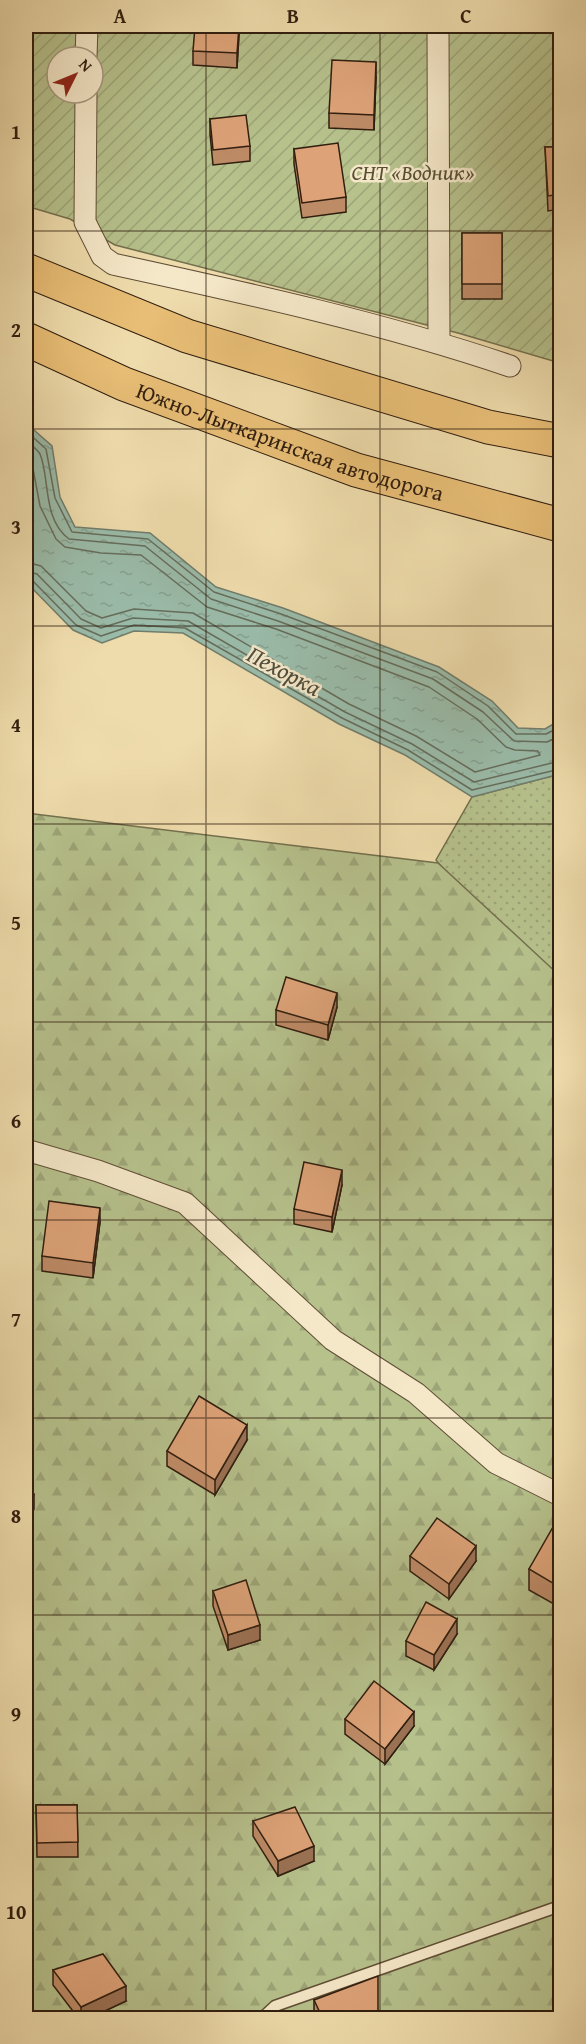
<svg xmlns="http://www.w3.org/2000/svg" width="586" height="2044" font-family="'Gentium Book Plus',serif">
	<style>
		.grass { fill: url(#grass-dots); stroke: #73704e; stroke-width: 1.5 }
		.forest { fill: url(#forest-firs); stroke: #73704e; stroke-width: 1.5 }
		.garden { fill: url(#garden-furrows); stroke: #73704e; stroke-width: 1.5; fill-rule: evenodd }
		.water { fill: url(#water-ripples); stroke: #707d6c; stroke-width: 1.5 }
		.lines { fill: none; stroke-linecap: round; stroke-linejoin: round }
		.shore { stroke: #656d5c; stroke-width: 1.5 }
		.service-casing { stroke: #604e36; stroke-width: 13 }
		.minor-casing { stroke: #604e36; stroke-width: 23 }
		.primary-casing { stroke: #301e0f; stroke-width: 35 }
		.service { stroke: #f5e8c9; stroke-width: 10 }
		.minor { stroke: #f5e8c9; stroke-width: 21 }
		.primary { stroke: #e8be76; stroke-width: 33 }
		.wall { fill: #be8b67; stroke: #301e0f; stroke-width: 1.5 }
		.shaded-wall { fill: #9b7154; stroke: #301e0f; stroke-width: 1.5 }
		.building { fill: #dda278; stroke: #301e0f; stroke-width: 1.5 }
		.grid { fill: none; stroke: #301e0f; stroke-width: 1.5; stroke-opacity: 0.55 }
		.labels { text-anchor: middle; stroke-width: 5; stroke-linejoin: round; paint-order: stroke }
		.park-label { font-size: 22px; font-style: italic; fill: #584f34; stroke: #f5e8c9 }
		.street-label { font-size: 22px; fill: #301e0f; stroke: #f5e8c9 }
		.water-label { font-size: 24px; font-style: italic; fill: #504d3e; stroke: #f5e8c9 }
		.neatline { fill: none; stroke: #301e0f; stroke-width: 2 }
		.grid-label { font-size: 20px; text-anchor: middle; font-weight: bold; fill: #301e0f }
	</style>
	<defs>
		<pattern id="grass-dots" width="8" height="8" patternUnits="userSpaceOnUse" patternTransform="scale(1.5)"><rect width="8" height="8" fill="#b6c18c"/><path d="M2 2h.1M6 6h.1" fill="none" stroke="#9da578" stroke-width="1.8" stroke-linecap="round"/></pattern>
		<pattern id="forest-firs" width="22" height="20" patternUnits="userSpaceOnUse" patternTransform="scale(1.5)"><rect width="22" height="20" fill="#b6c18c"/><path d="M5 1l3.5 6h-7zM16 11l3.5 6h-7z" fill="#9da578"/></pattern>
		<pattern id="garden-furrows" width="10" height="10" patternUnits="userSpaceOnUse" patternTransform="scale(1.5)"><rect width="10" height="10" fill="#b6c18c"/><path d="M-1 1l2-2M0 10L10 0M9 11l2-2" fill="none" stroke="#9da578"/></pattern>
		<pattern id="water-ripples" width="26" height="14" patternUnits="userSpaceOnUse" patternTransform="scale(1.5)"><rect width="26" height="14" fill="#9abcaa"/><path d="M2 4q2-2 4 0t4 0M15 11q2-2 4 0t4 0" fill="none" stroke="#85a191"/></pattern>
	</defs>
	<rect width="100%" height="100%" fill="#efdcac"/>
	<filter id="stains"><feTurbulence type="fractalNoise" baseFrequency=".00333" numOctaves="4"/><feColorMatrix values="0 0 0 0 .2 0 0 0 0 .09 0 0 0 0 .02 0 0 0 .5 -.17"/></filter>
	<radialGradient id="worn" r=".72"><stop offset=".6" stop-color="#630" stop-opacity="0"/><stop offset="1" stop-color="#630" stop-opacity=".3"/></radialGradient>
	<!-- grass -->
	<path class="grass" d="M560,774V1014L436,860L472,797Z"/>
	<!-- forest -->
	<path class="forest" d="M26,813L438,863L560,976V2018H26Z"/>
	<!-- garden -->
	<path class="garden" d="M26,26H560V363L458,333L115,245L70,219L26,206ZM57,57H93V93H57Z"/>
	<!-- water -->
	<path class="water" d="M26,423L52,446L60,497L75,527L150,533L216,587L283,608L439,667L492,701L518,728L545,729L560,720V774L472,797L405,755L339,724L183,633L134,631L102,643L73,630L26,582Z"/>
	<g class="lines">
		<!-- shore -->
		<g class="shore">
			<path d="M26,431L46,449L55,498L72,532L148,539L214,592L281,614L437,672L488,706L516,734H546L560,727"/>
			<path d="M26,441C30,444 37,449 40,454C50,477 42,519 69,539L145,546L211,599L278,621L433,679L483,712L514,741L547,742L560,736"/>
			<path d="M26,453L31,458L40,506L56,539L65,547L101,553L141,555L207,607L276,629L429,687L477,719L506,747L515,750L538,751L540,755L475,772L416,736L349,704L193,613L134,609L102,618L86,611L41,566L26,562"/>
			<path d="M26,571L37,574L81,619L101,628L133,618L188,621L345,712L412,744L474,782L560,761"/>
			<path d="M26,578L32,580L76,625L101,636L134,625L185,628L342,718L408,750L472,790L560,769"/>
		</g>
		<!-- service casing -->
		<g class="service-casing">
			<path id="service" d="M262,2018L275,2006L560,1906"/>
		</g>
		<!-- minor casing -->
		<g class="minor-casing">
			<g id="minor">
				<path d="M438,26L439,342"/>
				<path d="M86,57L87,26"/>
				<path d="M86,93L85,222L102,256L113,264C246,293 380,322 510,366"/>
				<path d="M26,1150L98,1171L185,1203L333,1340L416,1393L496,1463L560,1495"/>
			</g>
		</g>
		<!-- primary casing -->
		<g class="primary-casing">
			<g id="primary">
				<path d="M26,270L187,336L488,427L560,441"/>
				<path id="s1" d="M26,339L124,384L356,470L560,525"/>
			</g>
		</g>
		<!-- service -->
		<use href="#service" class="service"/>
		<!-- minor -->
		<use href="#minor" class="minor"/>
		<!-- primary -->
		<use href="#primary" class="primary"/>
	</g>
	<!-- wall -->
	<g class="wall">
		<path d="M239,34L237,68L193,65V51Z"/>
		<path d="M376,77L374,130L329,128V113Z"/>
		<path d="M210,119L250,146V161L213,165L210,134Z"/>
		<path d="M545,147H561V209L548,211Z"/>
		<path d="M294,149L346,197V212L302,218L294,164Z"/>
		<rect x="462" y="233" width="40" height="66"/>
		<path d="M337,1007L328,1040L276,1025V1010Z"/>
		<path d="M342,1185L332,1232L294,1224V1209Z"/>
		<path d="M100,1222L93,1278L42,1271V1256Z"/>
		<path d="M247,1440L215,1495L167,1466V1451Z"/>
		<path d="M561,1522V1608L529,1590V1569Z"/>
		<path d="M410,1556L476,1561L449,1599L410,1571Z"/>
		<path d="M213,1591L260,1640L228,1650L213,1606Z"/>
		<path d="M457,1634L434,1670L406,1656V1641Z"/>
		<path d="M345,1719L414,1726L385,1764L345,1734Z"/>
		<path d="M36,1805H77L78,1857H37Z"/>
		<path d="M253,1821L314,1861L278,1876L253,1836Z"/>
		<path d="M53,1970L126,2001L88,2019H79L53,1985Z"/>
		<path d="M314,2000L378,2019H316L314,2015Z"/>
	</g>
	<!-- shaded-wall -->
	<g class="shaded-wall">
		<path d="M239,26V34L237,68V53Z"/>
		<path d="M376,62V77L374,130V115Z"/>
		<path d="M337,993V1007L328,1040V1025Z"/>
		<path d="M342,1170V1185L332,1232V1217Z"/>
		<path d="M100,1208V1222L93,1278V1263Z"/>
		<path d="M247,1425V1440L215,1495V1480Z"/>
		<path d="M34,1494V1509L26,1529V1514Z"/>
		<path d="M476,1546V1561L449,1599V1584Z"/>
		<path d="M457,1619V1634L434,1670V1655Z"/>
		<path d="M260,1625V1640L228,1650V1635Z"/>
		<path d="M414,1712V1726L385,1764V1749Z"/>
		<path d="M314,1846V1861L278,1876V1861Z"/>
		<path d="M126,1986V2001L88,2019H81V2007Z"/>
	</g>
	<!-- building -->
	<g class="building">
		<path d="M195,26H239L237,53L193,51Z"/>
		<path d="M332,60L376,62L374,115L329,113Z"/>
		<path d="M246,115L250,146L213,150L210,119Z"/>
		<path d="M338,143L346,197L302,203L294,149Z"/>
		<path d="M545,147H561V194L548,196Z"/>
		<rect x="462" y="233" width="40" height="51"/>
		<path d="M286,977L337,993L328,1025L276,1010Z"/>
		<path d="M304,1162L342,1170L332,1217L294,1209Z"/>
		<path d="M49,1201L100,1208L93,1263L42,1256Z"/>
		<path d="M199,1396L247,1425L215,1480L167,1451Z"/>
		<path d="M26,1491L34,1494L26,1514Z"/>
		<path d="M437,1518L476,1546L449,1584L410,1556Z"/>
		<path d="M557,1520L561,1522V1588L529,1569Z"/>
		<path d="M246,1580L260,1625L228,1635L213,1591Z"/>
		<path d="M426,1602L457,1619L434,1655L406,1641Z"/>
		<path d="M374,1681L414,1712L385,1749L345,1719Z"/>
		<path d="M36,1805H77L78,1842L37,1843Z"/>
		<path d="M295,1807L314,1846L278,1861L253,1821Z"/>
		<path d="M103,1954L126,1986L81,2007L53,1970Z"/>
		<path d="M378,1976V2019H323L314,2000Z"/>
		<path d="M185,2013L189,2019H171Z"/>
	</g>
	<!-- grid -->
	<path class="grid" d="M206,26V2018M380,26V2018M26,231H560M26,429H560M26,626H560M26,824H560M26,1022H560M26,1220H560M26,1418H560M26,1615H560M26,1813H560"/>
	<g class="labels">
		<!-- park labels -->
		<g class="park-label">
			<text x="413" y="180">СНТ «Водник»</text>
		</g>
		<!-- street labels -->
		<g class="street-label">
			<text dy="8" stroke="none"><textPath href="#s1" startOffset="284">Южно-Лыткаринская автодорога</textPath></text>
		</g>
		<!-- water labels -->
		<g class="water-label">
			<text transform="translate(284 671) rotate(28)" y="8">Пехорка</text>
		</g>
	</g>
	<!-- margin -->
	<rect width="586" height="2044" fill="none" stroke="#efdcac" stroke-width="66"/>
	<!-- north arrow -->
	<g transform="translate(75 75) rotate(47)"><circle r="28" fill="#f5e8c9" stroke="#a6977f" stroke-width="1.5"/>
	<path d="M0-4.5L10 22L0 15L-10 22Z" fill="#8f2418"/>
	<text y="-9" font-size="16" font-weight="bold" text-anchor="middle" fill="#301e0f">N</text>
	</g>
	<rect x="33" y="33" width="520" height="1978" class="neatline"/>
	<g class="grid-label">
		<text x="120" y="23">A</text>
		<text x="293" y="23">B</text>
		<text x="466" y="23">C</text>
		<text x="16" y="139">1</text>
		<text x="16" y="337">2</text>
		<text x="16" y="534">3</text>
		<text x="16" y="732">4</text>
		<text x="16" y="930">5</text>
		<text x="16" y="1128">6</text>
		<text x="16" y="1326">7</text>
		<text x="16" y="1523">8</text>
		<text x="16" y="1721">9</text>
		<text x="16" y="1919">10</text>
	</g>
	<rect width="100%" height="100%" filter="url(#stains)"/>
	<rect width="100%" height="100%" fill="url(#worn)"/>
</svg>
